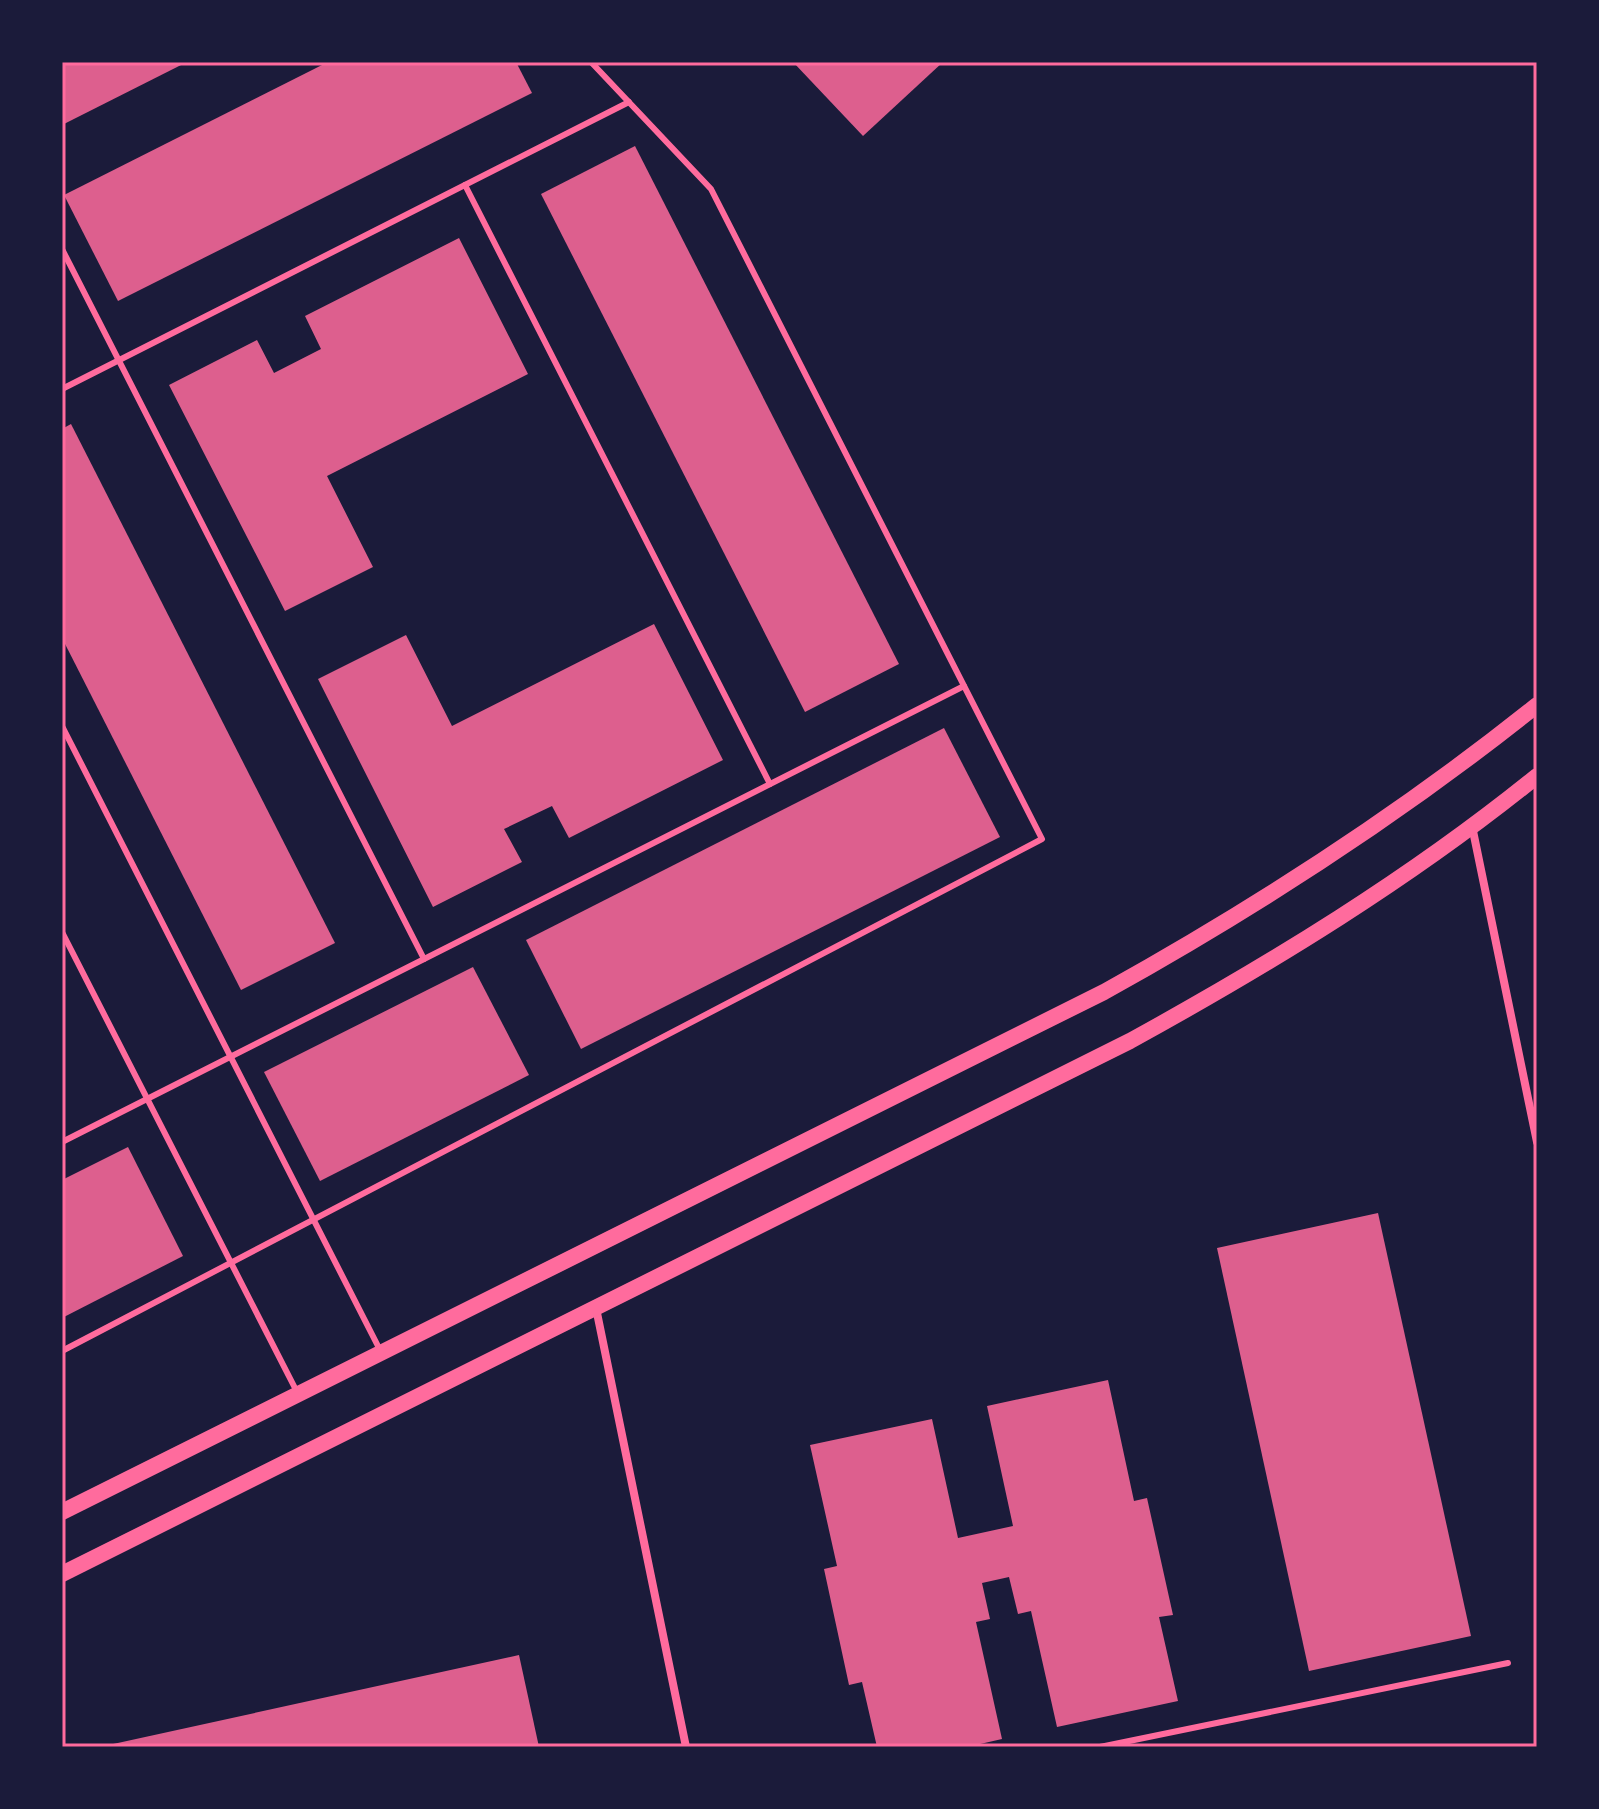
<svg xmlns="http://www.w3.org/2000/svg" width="1599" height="1809" font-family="Raleway,sans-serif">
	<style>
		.building { fill: #dd5f8e }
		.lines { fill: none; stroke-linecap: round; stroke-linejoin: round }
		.service { stroke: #ff6b9d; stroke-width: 6 }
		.minor { stroke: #ff6b9d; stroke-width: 8 }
		.secondary { stroke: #ff6b9d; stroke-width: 16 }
		.neatline { fill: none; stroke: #ff6b9d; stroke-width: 3 }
	</style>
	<rect width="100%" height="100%" fill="#1b1b3a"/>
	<!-- building -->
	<g class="building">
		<path d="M62,62H187L62,125Z"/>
		<path d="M328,62H516L532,93L118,301L64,195Z"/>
		<path d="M793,62H943L863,136Z"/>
		<path d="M635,146L899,664L805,712L541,194Z"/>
		<path d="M459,238L528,374L327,476L373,567L285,611L169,385L257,340L274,373L321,349L305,316Z"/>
		<path d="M71,424L335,943L241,990L62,638V429Z"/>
		<path d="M654,624L723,760L569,838L552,806L504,829L522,862L433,907L318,679L406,635L452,726Z"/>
		<path d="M944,728L1000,837L581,1049L526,940Z"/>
		<path d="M473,967L529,1075L320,1181L264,1072Z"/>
		<path d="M128,1147L183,1256L62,1318V1180Z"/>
		<path d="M1378,1213L1471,1636L1309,1671L1217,1248Z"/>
		<path d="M1108,1380L1134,1501L1147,1498L1173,1615L1159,1617L1178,1701L1057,1727L1031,1611L1018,1614L1009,1577L982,1583L990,1619L976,1622L1002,1739L967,1747H877L862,1682L849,1685L824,1569L837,1566L810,1445L932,1419L958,1538L1013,1526L987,1406Z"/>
		<path d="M519,1655L539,1747H104V1746Z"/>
	</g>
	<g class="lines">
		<!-- service -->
		<g class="service">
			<path d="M465,185L770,784"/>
			<path d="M62,249L424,959"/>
			<path d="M62,389L629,102"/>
			<path d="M62,726L381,1352"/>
			<path d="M62,932L297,1392"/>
			<path d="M62,1142L964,686"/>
			<path d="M62,1351L1042,839L711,189L591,62"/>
			<path d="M1100,1747L1508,1663"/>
		</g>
		<!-- minor -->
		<g class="minor">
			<path d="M1472,826L1537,1142"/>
			<path d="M596,1308L686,1747"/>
		</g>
		<!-- secondary -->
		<g class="secondary">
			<path d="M62,1512L1104,992C1257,907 1401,814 1537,705"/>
			<path d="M62,1574L1130,1041C1272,963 1411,878 1537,776"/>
		</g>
	</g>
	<!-- border -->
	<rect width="1599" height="1809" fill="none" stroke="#1b1b3a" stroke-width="128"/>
	<rect x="64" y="64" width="1471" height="1681" class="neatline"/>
</svg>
